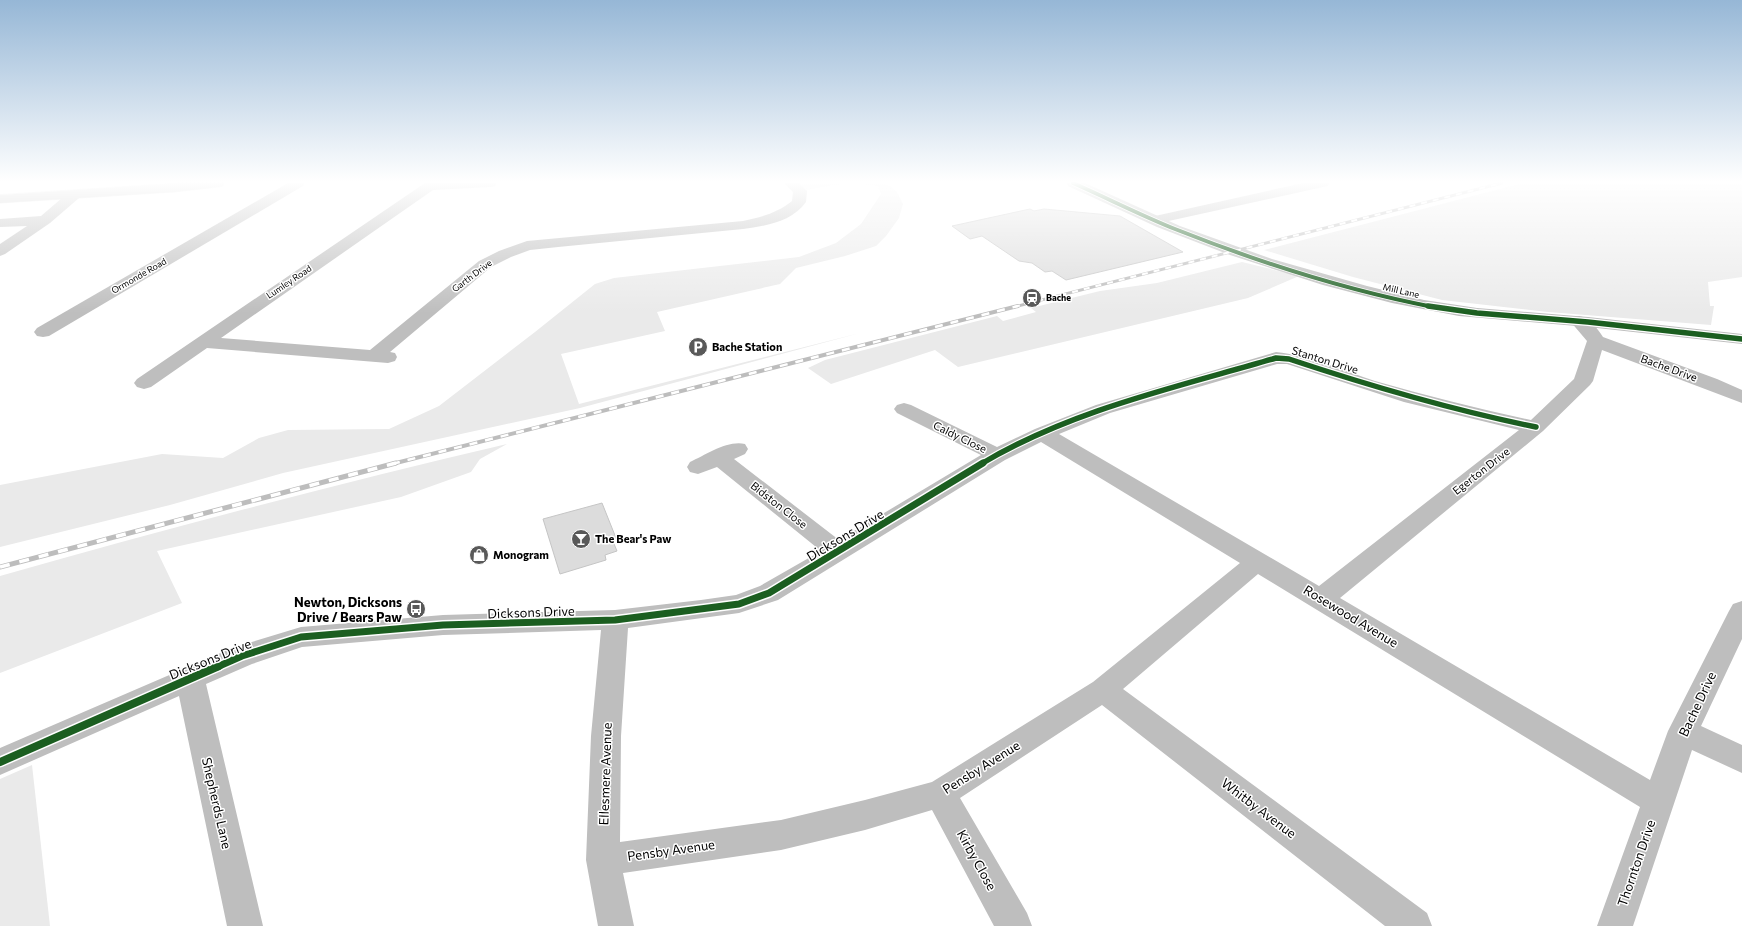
<svg xmlns="http://www.w3.org/2000/svg" width="1742" height="926" font-family="Commissioner,sans-serif">
	<style>
		.green { fill: #eaeaea }
		.building { fill: #dcdcdc; stroke: #c5c5c5 }
		.lines { fill: none; stroke-linecap: round; stroke-linejoin: round }
		.trunk-casing { stroke: #dbdbdb; stroke-width: 1 }
		.minor { fill: #bebebe; fill-rule: evenodd }
		.tertiary { fill: #bebebe; fill-rule: evenodd }
		.trunk { fill: #bdbdbd; fill-rule: evenodd }
		.rail-far2-casing { stroke: #bdbdbd; stroke-width: 3 }
		.rail-far1-casing { stroke: #bdbdbd; stroke-width: 4 }
		.rail-casing { stroke: #bdbdbd; stroke-width: 5 }
		.rail-far2 { stroke: #fff; stroke-width: 2; stroke-dasharray: 6; stroke-linecap: butt }
		.rail-far1 { stroke: #fff; stroke-width: 2.5; stroke-dasharray: 8; stroke-linecap: butt }
		.rail { stroke: #fff; stroke-width: 3.5; stroke-dasharray: 10; stroke-linecap: butt }
		.cycleway-far3-casing { stroke: #fff; stroke-width: 5.5 }
		.cycleway-far2-casing { stroke: #fff; stroke-width: 8 }
		.cycleway-far1-casing { stroke: #fff; stroke-width: 10 }
		.cycleway-casing { stroke: #fff; stroke-width: 11 }
		.cycleway-far3 { stroke: #1b5e20; stroke-width: 4 }
		.cycleway-far2 { stroke: #1b5e20; stroke-width: 5.5 }
		.cycleway-far1 { stroke: #1b5e20; stroke-width: 7 }
		.cycleway { stroke: #1b5e20; stroke-width: 8 }
		.labels { text-anchor: middle; stroke-width: 3; stroke-linejoin: round; paint-order: stroke }
		.far-street-label { font-size: 9px; fill: #000; stroke: #fff }
		.far-poi-label { font-size: 9px; font-weight: bold; fill: #000; stroke: #fff; text-anchor: start }
		.poi-label { font-size: 11px; font-weight: bold; fill: #000; stroke: #fff; text-anchor: start }
		.street-label { font-size: 11px; fill: #000; stroke: #fff }
		.near-street-label { font-size: 13px; fill: #000; stroke: #fff }
		.near-poi-label { font-size: 13px; font-weight: bold; fill: #000; stroke: #fff; text-anchor: end }
	</style>
	<rect width="100%" height="100%" fill="#fff"/>
	<!-- green -->
	<g class="green">
		<path d="M797,183H845L806,190Z"/>
		<path d="M858,183H879L890,186L897,192L903,204L899,218L886,236L876,246L845,256L796,268L780,284L657,312L665,331L561,354L579,404L860,333L580,408L283,473L170,505L0,547V485L162,454L223,458L259,438L288,430L389,429L439,406L535,332L595,284L614,278L799,257L836,243L861,224L881,194L878,186Z"/>
		<path d="M1523,183H1742V277L1708,282L1710,306H1714L1711,325L1548,312L1442,300L1353,277L1264,250Z"/>
		<path d="M1242,262L1299,276L1248,298L958,367L935,350L831,384L808,368L825,360L997,316L1003,321L1036,312L1031,308L1100,291L1157,283Z"/>
		<path d="M507,444L480,459L471,472L401,497L157,551L182,603L0,673V576C168,528 337,484 507,444Z"/>
		<path d="M32,765L50,926H0V779Z"/>
	</g>
	<!-- building -->
	<g class="building">
		<path d="M1030,209L1034,211L1044,209L1120,216L1183,252L1066,280L1052,271L1045,272L1032,263L1019,261L982,236L970,239L952,226Z"/>
		<path d="M602,503L616,538L612,539L617,551L605,555L606,560L560,574L543,519Z"/>
	</g>
	<g class="lines">
		<!-- trunk casing -->
		<g class="trunk-casing">
			<path id="trunk" d="M179,183H224L223,186L218,187L174,192L0,203V195Z"/>
		</g>
		<!-- minor -->
		<g class="minor">
			<path d="M288,183H304L303,186L49,336L43,337L37,336L34,332L37,328Z"/>
			<path d="M425,183H496L495,186L490,187L433,190L221,338L370,350L479,261L499,251L527,241L743,221C762,217 777,213 792,201L793,192L784,183H799L807,191L806,202C792,222 765,226 743,229L558,247L530,250L511,257L491,267L390,352L395,353L397,357L395,361L388,363L207,348L151,387L144,389L137,387L134,383L137,379Z"/>
			<path d="M1303,183H1329L1328,186L1323,187L1155,224L1150,223L1148,220L1150,217L1155,216Z"/>
			<path d="M74,191L79,192L81,195L79,198L50,223L5,254L0,256V244L27,226L0,227V219L41,216L69,192Z"/>
			<path d="M1579,316C1590,318 1597,328 1603,337L1717,379L1742,390V403L1602,350L1593,381L1590,385L1543,431L1340,598L1650,780L1668,731L1729,611L1733,604L1742,601V639L1701,726L1742,745V773L1692,750L1633,926H1597L1640,807L1258,574L1123,689L1427,913L1432,926H1385L1102,705L960,798L1027,913L1032,926H994L932,810L865,830L781,850L623,873L634,926H598L586,860L591,736L601,630L443,635L302,647L252,664L206,684L263,926H227L179,696L0,775V748L232,648L301,627L443,615L615,610L701,600L736,595L760,586L821,551L717,467L698,474L690,472L687,467L690,462C706,455 727,440 745,444L748,449L745,454L734,459L839,540L981,455L897,413L894,409L897,405L904,403L911,405L997,447L1035,429L1096,405L1276,352C1308,355 1344,371 1375,381C1427,396 1479,409 1531,420L1574,379L1587,341L1570,321L1573,317ZM1277,364H1287L1404,402L1519,430L1319,586L1059,434L1110,413ZM1041,442L1240,563L1093,682L932,782L865,800L781,820L620,842L621,736L628,628L739,613L778,600L1005,460Z"/>
		</g>
		<!-- tertiary -->
		<path class="tertiary" d="M1067,183H1085L1180,226L1272,259L1367,286L1424,300L1477,308L1588,317L1742,334V344L1588,327L1459,316L1392,303L1323,285L1230,255L1157,227L1068,186Z"/>
		<!-- trunk -->
		<use href="#trunk" class="trunk"/>
		<!-- rail-far2 casing -->
		<g class="rail-far2-casing">
			<path id="rail-far2" d="M1014,307L1502,183"/>
		</g>
		<!-- rail-far1 casing -->
		<g class="rail-far1-casing">
			<path id="rail-far1" d="M392,464L1018,306"/>
		</g>
		<!-- rail casing -->
		<g class="rail-casing">
			<path id="rail" d="M0,567L396,463"/>
		</g>
		<!-- rail-far2 -->
		<use href="#rail-far2" class="rail-far2"/>
		<!-- rail-far1 -->
		<use href="#rail-far1" class="rail-far1"/>
		<!-- rail -->
		<use href="#rail" class="rail"/>
		<!-- cycleway-far3 casing -->
		<g class="cycleway-far3-casing">
			<path id="cycleway-far3" d="M1073,183C1107,198 1140,215 1175,229C1258,262 1345,290 1433,307"/>
		</g>
		<!-- cycleway-far2 casing -->
		<g class="cycleway-far2-casing">
			<g id="cycleway-far2">
				<path d="M1428,306L1477,313L1588,322L1742,339"/>
				<path d="M981,464C1071,410 1177,387 1276,358L1289,359C1370,386 1452,410 1536,427"/>
			</g>
		</g>
		<!-- cycleway-far1 casing -->
		<g class="cycleway-far1-casing">
			<path id="cycleway-far1" d="M217,667L242,656L301,637L443,625L615,620L739,604L769,593L983,463"/>
		</g>
		<!-- cycleway casing -->
		<g class="cycleway-casing">
			<path id="cycleway" d="M0,762L219,666"/>
		</g>
		<!-- cycleway-far3 -->
		<use href="#cycleway-far3" class="cycleway-far3"/>
		<!-- cycleway-far2 -->
		<use href="#cycleway-far2" class="cycleway-far2"/>
		<!-- cycleway-far1 -->
		<use href="#cycleway-far1" class="cycleway-far1"/>
		<!-- cycleway -->
		<use href="#cycleway" class="cycleway"/>
	</g>
	<!-- sky -->
	<linearGradient id="sky" x2="0" y2="1"><stop stop-color="#96b7d6"/><stop offset="0.58" stop-color="#fff"/><stop offset="1" stop-color="#fff" stop-opacity="0"/></linearGradient>
	<rect width="1742" height="313" fill="url(#sky)"/>
	<!-- icons -->
	<defs>
		<g id="station-disc" transform="scale(1)"><circle r="9.5" fill="#595959" stroke="#fff"/><path d="M-3-6H3Q5-6 5-4V2Q5 4 3 4L4.5 6H3L1.5 4h-3L-3 6H-4.5L-3 4Q-5 4-5 2V-4Q-5-6-3-6ZM-3.5-4v3h7v-3ZM-3.5 1v1.5H-2V1ZM2 1v1.5H3.5V1Z" fill="#fff"/></g>
		<g id="parking-disc" transform="scale(1)"><circle r="9.5" fill="#595959" stroke="#fff"/><path d="M-3.5-5.5H1a3.5 3.5 0 0 1 0 7H-1V5.5H-3.5ZM-1-3.4V-.6H.8a1.4 1.4 0 0 0 0-2.8Z" fill="#fff"/></g>
		<g id="bar-disc" transform="scale(1)"><circle r="9.5" fill="#595959" stroke="#fff"/><path d="M-6-5H6L.8 .8V4.5H3.5V6h-7V4.5H-.8V.8Z" fill="#fff"/></g>
		<g id="shop-disc" transform="scale(1)"><circle r="9.5" fill="#595959" stroke="#fff"/><path d="M-5-2.5h2.3a2.7 3.5 0 0 1 5.4 0H5L5.5 6h-11ZM-1.5-2.5h3a1.5 2.3 0 0 0-3 0Z" fill="#fff"/></g>
		<g id="bus-disc" transform="scale(1)"><circle r="9.5" fill="#595959" stroke="#fff"/><path d="M-5-6H5V4H4V6H2V4H-2V6H-4V4H-5ZM-3.5-4V0h7V-4ZM-3.5 1.2v1.5H-2V1.2ZM2 1.2v1.5H3.5V1.2Z" fill="#fff"/></g>
	</defs>
	<g fill-rule="evenodd">
		<use href="#station-disc" x="1032" y="298"/>
		<use href="#parking-disc" x="698" y="347"/>
		<use href="#bar-disc" x="581" y="539"/>
		<use href="#shop-disc" x="479" y="555"/>
		<use href="#bus-disc" x="416" y="609"/>
	</g>
	<g class="labels">
		<!-- far-street labels -->
		<g class="far-street-label">
			<text transform="translate(139 276) rotate(-30)" y="3">Ormonde Road</text>
			<text transform="translate(472 276) rotate(-37)" y="3">Garth Drive</text>
			<text transform="translate(289 282) rotate(-34)" y="3">Lumley Road</text>
			<text transform="translate(1401 291) rotate(13)" y="3">Mill Lane</text>
		</g>
		<!-- far-poi labels -->
		<g class="far-poi-label">
			<text x="1046" y="301">Bache</text>
		</g>
		<!-- poi labels -->
		<g class="poi-label">
			<text x="712" y="351">Bache Station</text>
			<text x="595" y="543">The Bear's Paw</text>
			<text x="493" y="559">Monogram</text>
		</g>
		<!-- street labels -->
		<g class="street-label">
			<text transform="translate(1325 360) rotate(17)" y="4">Stanton Drive</text>
			<text transform="translate(1669 368) rotate(20)" y="4">Bache Drive</text>
			<text transform="translate(960 437) rotate(26)" y="4">Caldy Close</text>
			<text transform="translate(1481 471) rotate(-38)" y="4">Egerton Drive</text>
			<text transform="translate(779 505) rotate(38)" y="4">Bidston Close</text>
		</g>
		<!-- near-street labels -->
		<g class="near-street-label">
			<text transform="translate(845 535) rotate(-31)" y="5">Dicksons Drive</text>
			<text transform="translate(531 612) rotate(-2)" y="5">Dicksons Drive</text>
			<text transform="translate(1351 616) rotate(31)" y="5">Rosewood Avenue</text>
			<text transform="translate(210 659) rotate(-22)" y="5">Dicksons Drive</text>
			<text transform="translate(1697 704) rotate(-65)" y="5">Bache Drive</text>
			<text transform="translate(981 767) rotate(-32)" y="5">Pensby Avenue</text>
			<text transform="translate(605 774) rotate(-88)" y="5">Ellesmere Avenue</text>
			<text transform="translate(217 803) rotate(77)" y="5">Shepherds Lane</text>
			<text transform="translate(1259 808) rotate(37)" y="5">Whitby Avenue</text>
			<text transform="translate(671 850) rotate(-8)" y="5">Pensby Avenue</text>
			<text transform="translate(977 860) rotate(61)" y="5">Kirby Close</text>
			<text transform="translate(1636 863) rotate(-71)" y="5">Thornton Drive</text>
		</g>
		<!-- near-poi labels -->
		<g class="near-poi-label">
			<text x="402" y="607">Newton, Dicksons<tspan x="402" dy="15">Drive / Bears Paw</tspan></text>
		</g>
	</g>
</svg>
